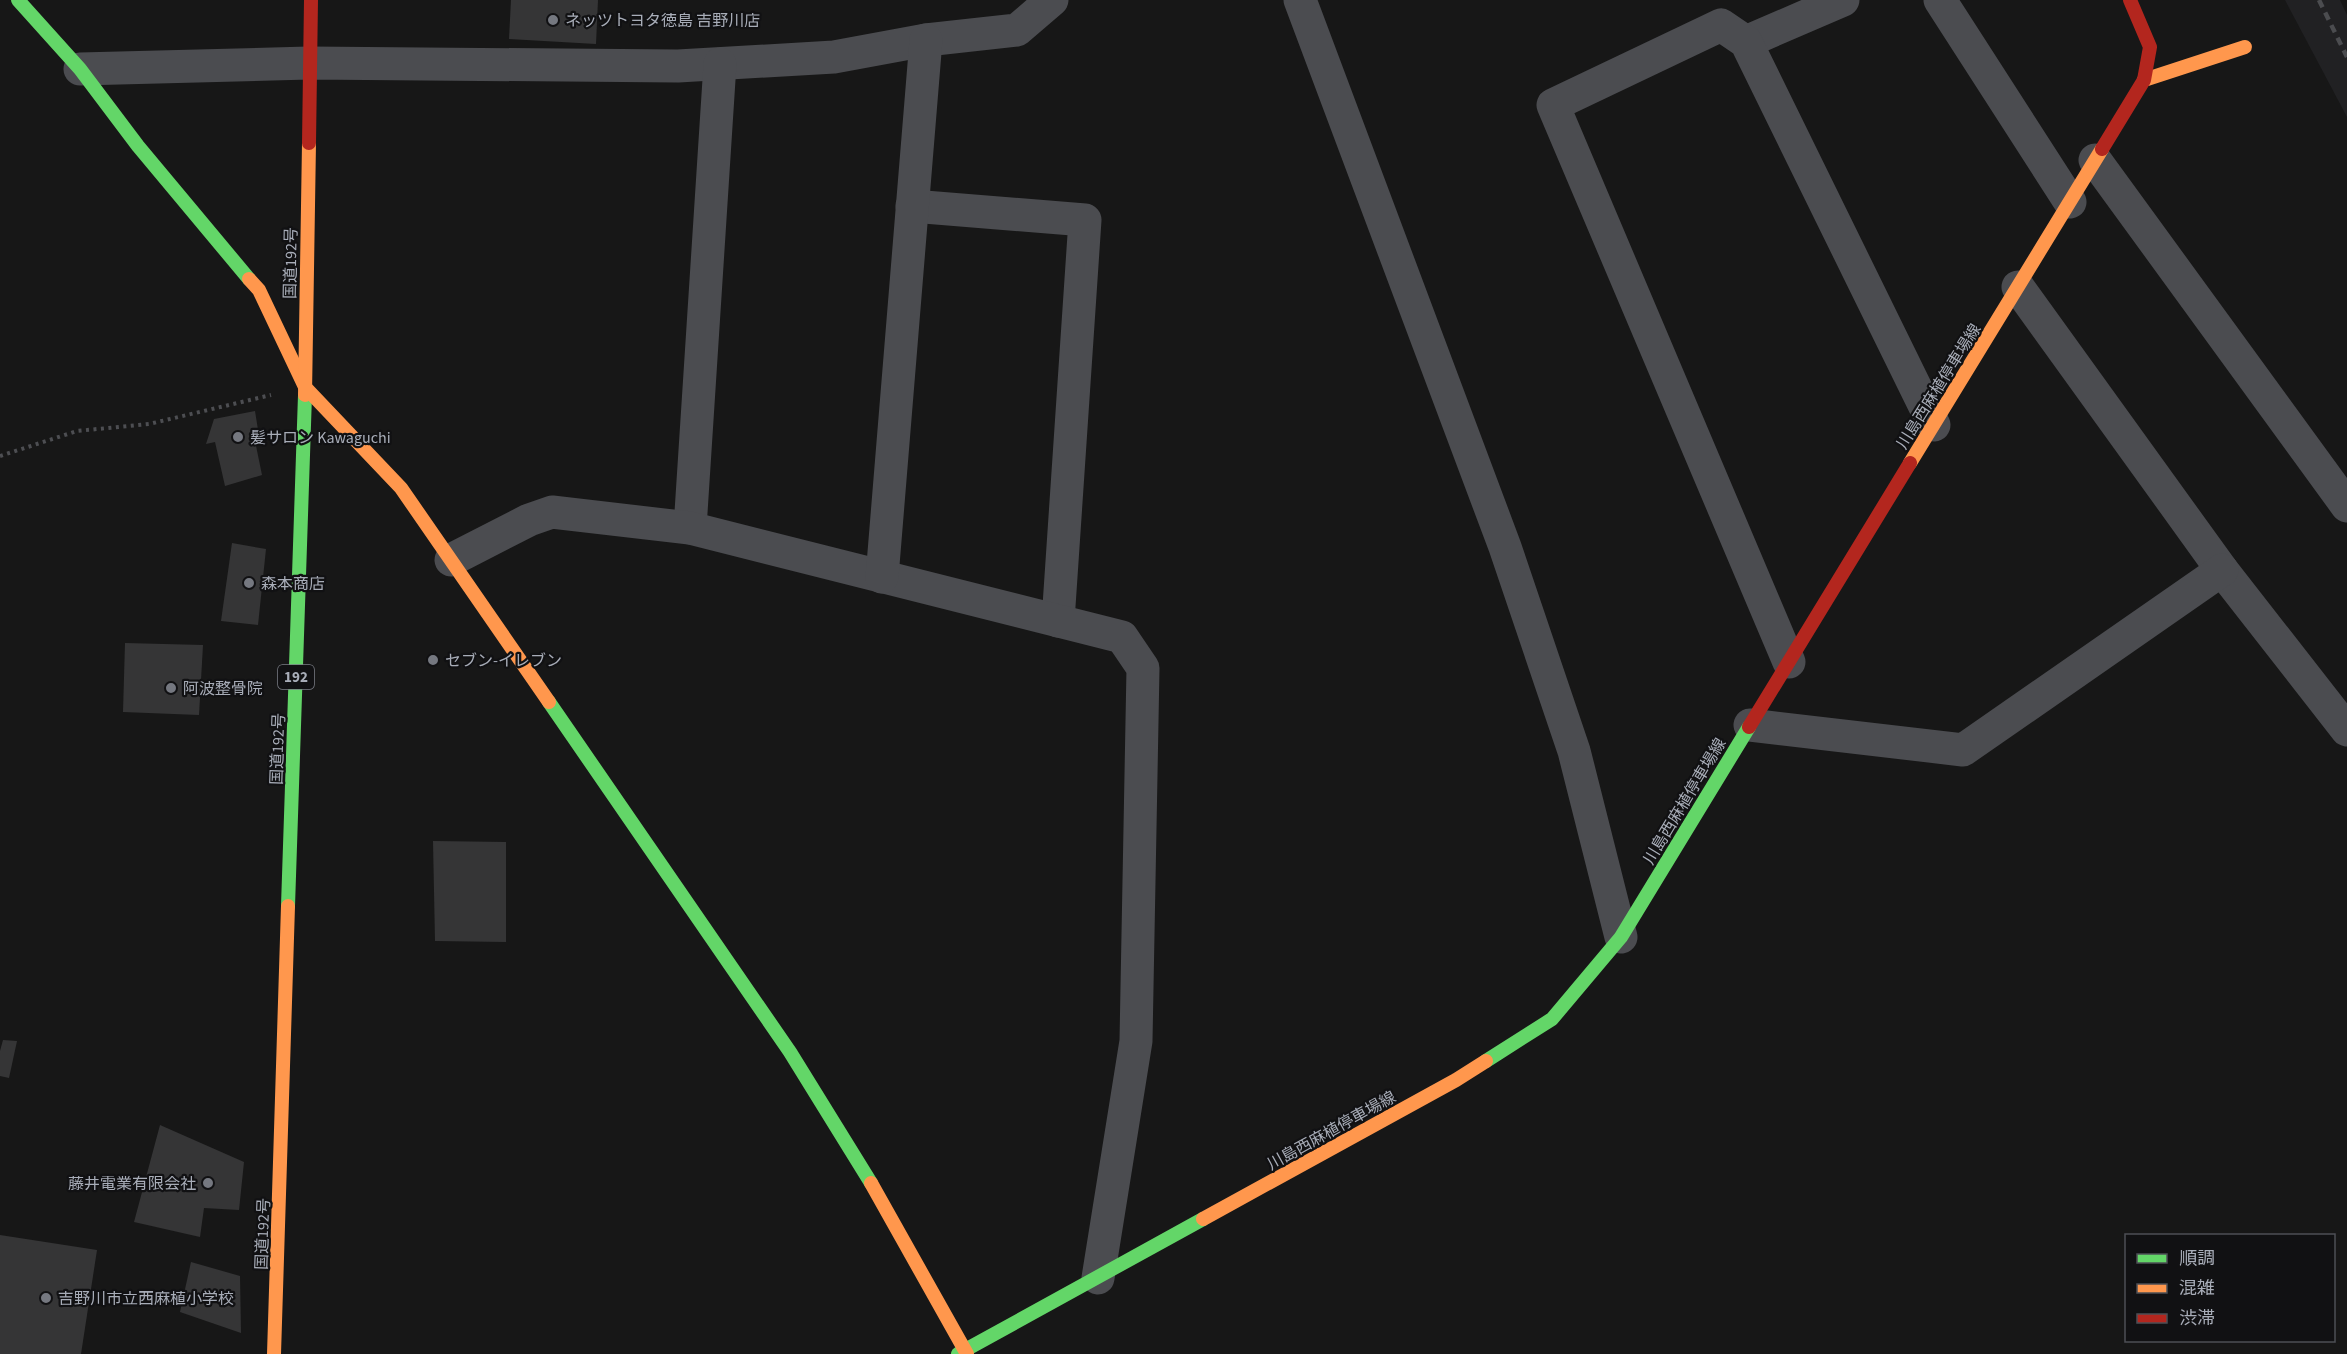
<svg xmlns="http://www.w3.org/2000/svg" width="2347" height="1354" font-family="'Source Sans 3','Noto Sans JP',sans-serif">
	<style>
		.built { fill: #212123 }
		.building { fill: #353536 }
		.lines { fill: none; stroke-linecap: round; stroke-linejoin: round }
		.path { stroke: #4d4e52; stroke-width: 4; stroke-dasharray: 3 4.5; stroke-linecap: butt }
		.street { stroke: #4b4c50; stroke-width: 33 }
		.fast { stroke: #63d668; stroke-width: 14 }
		.slow { stroke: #ff974d; stroke-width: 14 }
		.jam { stroke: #b3261e; stroke-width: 14 }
		.rail { stroke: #4b4c4f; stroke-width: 4.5; stroke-dasharray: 8 6; stroke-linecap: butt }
		.poi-dot { fill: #757880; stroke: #111113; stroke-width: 2 }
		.labels { text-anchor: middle; stroke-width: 4.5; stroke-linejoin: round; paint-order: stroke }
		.shield { fill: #111113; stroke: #7b7e86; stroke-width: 1.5 }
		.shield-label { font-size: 15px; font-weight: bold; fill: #a8adb8 }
		.poi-label { font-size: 16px; fill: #a8adb8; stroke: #111113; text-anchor: start }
		.street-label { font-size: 16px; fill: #a8adb8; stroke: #111113 }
	</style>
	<rect width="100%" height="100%" fill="#171717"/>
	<!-- built -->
	<path class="built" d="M2285,0H2340L2347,15V117Z"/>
	<!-- building -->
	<g class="building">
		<path d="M511,0H598L596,44L509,39Z"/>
		<path d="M255,411L259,436H254L262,475L225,486L215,442L206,444L214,419Z"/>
		<path d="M232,543L266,549L258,625L221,621Z"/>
		<path d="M125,643L203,645L199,715L123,712Z"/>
		<path d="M433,841L506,842V942L435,941Z"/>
		<path d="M3,1040L17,1041L9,1078L0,1076V1051Z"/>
		<path d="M160,1125L244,1162L239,1210L204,1208L200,1237L134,1222Z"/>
		<path d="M0,1235L97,1250L81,1354H0Z"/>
		<path d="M191,1262L240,1276L241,1333L180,1312Z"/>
	</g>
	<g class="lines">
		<!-- path -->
		<path class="path" d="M0,456L77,431L149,424L271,395"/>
		<!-- street -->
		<g class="street">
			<path d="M1300,0L1505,547L1574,751L1621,937"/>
			<path d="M1940,0L2070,202"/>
			<path d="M1746,42L1843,0"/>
			<path d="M80,69L309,63L678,66L834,57L926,40L1017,30L1052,0"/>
			<path d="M2095,160L2347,506"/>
			<path d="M912,206L1085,220L1058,621"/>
			<path d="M2018,287L2222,570L2347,730"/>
			<path d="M690,528L720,64"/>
			<path d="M451,560L529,520L552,512L690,528L1122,637L1143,668L1136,1041L1098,1278"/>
			<path d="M882,577L926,40"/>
			<path d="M1789,662L1553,105L1721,25L1746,42L1934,425"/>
			<path d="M1750,725L1963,750L2222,570"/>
		</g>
		<!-- fast -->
		<g class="fast">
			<path d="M18,0L80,69L138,146L249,279"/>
			<path d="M549,702L790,1052L871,1183"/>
			<path d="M288,906L305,395"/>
			<path d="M1486,1061L1552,1019L1621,937L1749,727"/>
			<path d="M958,1354L1203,1219"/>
		</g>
		<!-- slow -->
		<g class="slow">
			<path d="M2144,80L2245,47"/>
			<path d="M249,279L259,290L305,387L401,488L549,702"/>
			<path d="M305,395L309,143"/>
			<path d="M1910,463L2102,149"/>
			<path d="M871,1183L967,1354"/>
			<path d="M1203,1219L1456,1080L1486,1061"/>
			<path d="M274,1354L288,906"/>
		</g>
		<!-- jam -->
		<g class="jam">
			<path d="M309,143L311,0"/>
			<path d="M2102,149L2144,80L2150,47L2130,0"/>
			<path d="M1749,727L1910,463"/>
		</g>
		<!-- rail -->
		<path class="rail" d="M2319,0L2347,57"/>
	</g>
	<!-- markers -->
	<g class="poi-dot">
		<circle cx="553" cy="20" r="6"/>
		<circle cx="238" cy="437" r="6"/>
		<circle cx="249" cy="583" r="6"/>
		<circle cx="433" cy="660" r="6"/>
		<circle cx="171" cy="688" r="6"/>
		<circle cx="208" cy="1183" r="6"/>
		<circle cx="46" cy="1298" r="6"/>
	</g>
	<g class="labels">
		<!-- shield labels -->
		<rect class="shield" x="278" y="665" width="36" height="24" rx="4.5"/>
		<g class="shield-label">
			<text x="296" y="682">192</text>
		</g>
		<!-- poi labels -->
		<g class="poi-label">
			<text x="565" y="26">ネッツトヨタ徳島 吉野川店</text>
			<text x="250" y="443">髪サロン Kawaguchi</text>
			<text x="261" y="589">森本商店</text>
			<text x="445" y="666">セブン-イレブン</text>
			<text x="183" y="694">阿波整骨院</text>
			<text x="196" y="1189" text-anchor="end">藤井電業有限会社</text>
			<text x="58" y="1304">吉野川市立西麻植小学校</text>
		</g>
		<!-- street labels -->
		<g class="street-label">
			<text transform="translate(290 263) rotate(-89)" y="6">国道192号</text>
			<text transform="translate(1938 386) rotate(-58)" y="6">川島西麻植停車場線</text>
			<text transform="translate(277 749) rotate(-88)" y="6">国道192号</text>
			<text transform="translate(1684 801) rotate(-59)" y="6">川島西麻植停車場線</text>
			<text transform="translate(1331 1130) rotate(-29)" y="6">川島西麻植停車場線</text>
			<text transform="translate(262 1234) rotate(-88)" y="6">国道192号</text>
		</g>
	</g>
	<!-- legend -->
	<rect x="2125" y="1234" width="210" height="108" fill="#111113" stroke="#4d4f55" stroke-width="1.5"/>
	<rect x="2137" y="1254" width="30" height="9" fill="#63d668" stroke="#4d4f55" stroke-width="1.5"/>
	<text x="2179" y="1264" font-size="18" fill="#a8adb8">順調</text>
	<rect x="2137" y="1284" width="30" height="9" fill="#ff974d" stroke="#4d4f55" stroke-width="1.5"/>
	<text x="2179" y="1294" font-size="18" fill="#a8adb8">混雑</text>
	<rect x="2137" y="1314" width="30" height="9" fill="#b3261e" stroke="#4d4f55" stroke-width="1.5"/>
	<text x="2179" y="1324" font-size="18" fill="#a8adb8">渋滞</text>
</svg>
